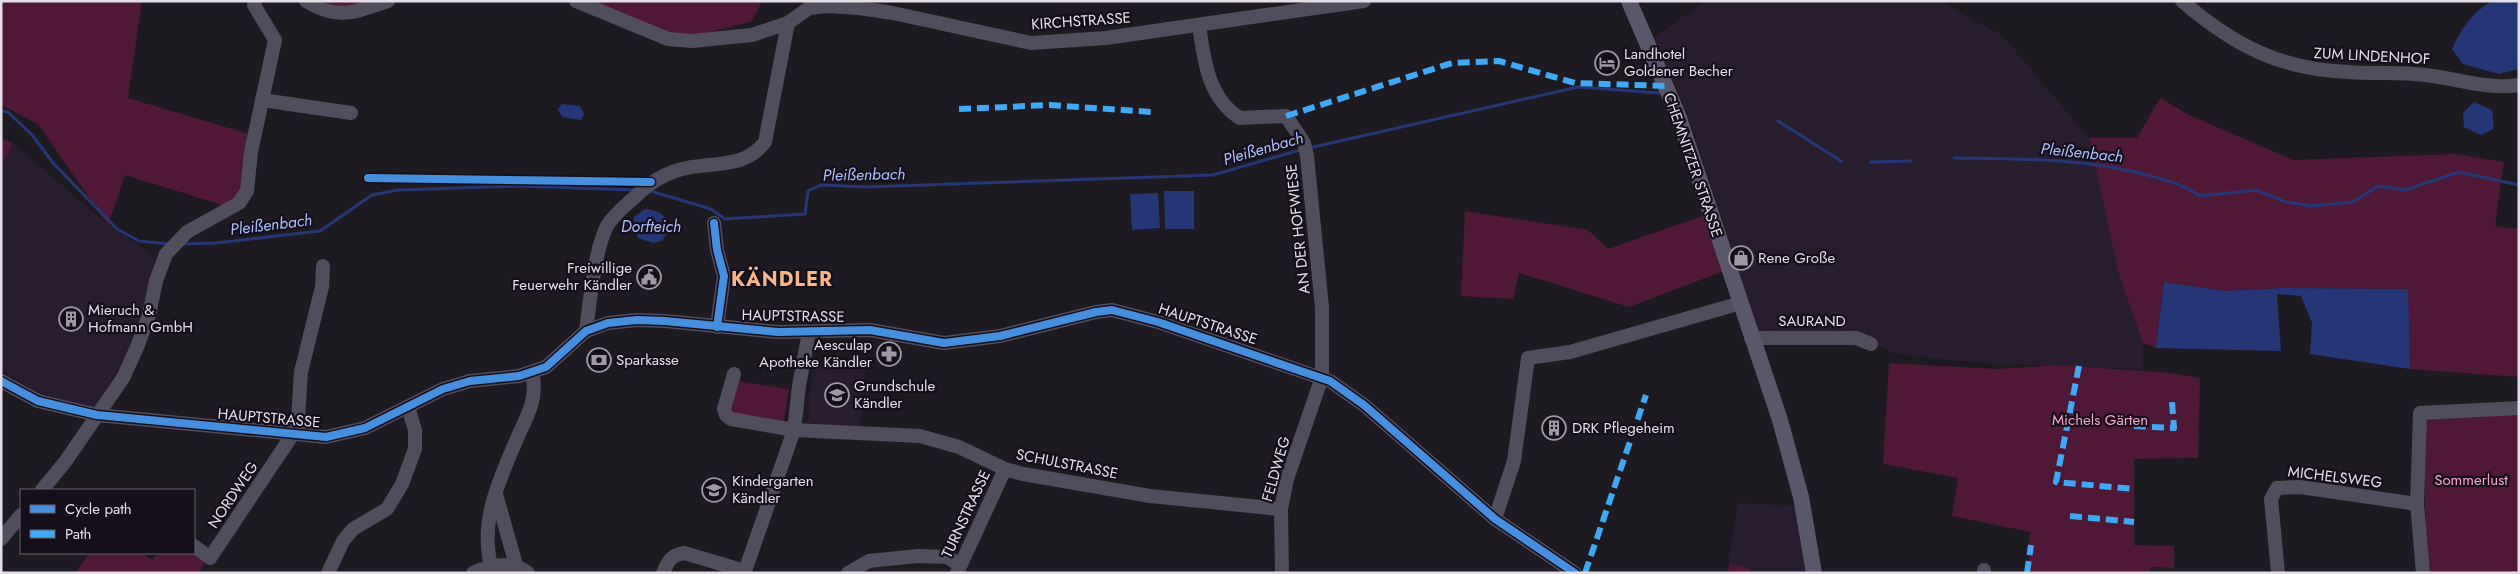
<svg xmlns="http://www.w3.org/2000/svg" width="2520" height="574" font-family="Jost,sans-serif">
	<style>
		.built { fill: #271d2e }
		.green { fill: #4f1836 }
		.water { fill: #253677 }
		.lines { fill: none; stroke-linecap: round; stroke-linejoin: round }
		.stream { stroke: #253677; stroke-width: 3 }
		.minor { stroke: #504d5d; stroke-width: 14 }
		.major { stroke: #5a566b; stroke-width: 16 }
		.quiet { stroke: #3fa9f5; stroke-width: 6; stroke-dasharray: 12 6; stroke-linecap: butt }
		.cycleway-casing { stroke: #150e1b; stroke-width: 11 }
		.cycleway { stroke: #468fdf; stroke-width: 8 }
		.labels { text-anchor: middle; stroke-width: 4.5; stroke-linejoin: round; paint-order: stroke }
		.street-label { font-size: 15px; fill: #e3dee7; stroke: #150e1b }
		.poi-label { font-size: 15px; fill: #e3dee7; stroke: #150e1b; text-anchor: start }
		.park-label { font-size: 15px; fill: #fea2cc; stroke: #150e1b }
		.water-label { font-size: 16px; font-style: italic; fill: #aac0fe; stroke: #150e1b }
		.district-label { font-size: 20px; font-weight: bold; letter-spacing: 1px; fill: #f9b488; stroke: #150e1b }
	</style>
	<rect width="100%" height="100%" fill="#1e1a21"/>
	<!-- built -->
	<g class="built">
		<path d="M1701,1H1940L2003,36L2089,138L2119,275L2143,343L2142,369L1981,363L1895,354L1857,334L1760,335L1687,112L1653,38L1701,4Z"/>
		<path d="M13,143L108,225L159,260L137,335L95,409L45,397L1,370V167Z"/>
		<path d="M822,362L866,366L860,428L808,423L813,363Z"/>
		<path d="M1739,503L1796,506L1808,573H1728L1732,537Z"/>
	</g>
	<!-- green -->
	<g class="green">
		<path d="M1,1H142L128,98L249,134L245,187L230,202L222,205L125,175L108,225L38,124L1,105Z"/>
		<path d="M315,1H373C353,8 335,11 315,1Z"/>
		<path d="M591,1H762L752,21L694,37L666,33Z"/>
		<path d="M2160,98L2189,115L2293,160L2455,154L2504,162L2495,226L2519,229V377L2410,369L2407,289L2282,288L2225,291L2164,282L2156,348L2143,343L2119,275L2089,138H2137Z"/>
		<path d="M1,138L13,143L1,167Z"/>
		<path d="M1465,211L1588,230L1608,249L1711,213L1729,269L1629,307L1519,273L1513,299L1461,296Z"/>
		<path d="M1889,363L1996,369L2057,365L2172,373L2200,378L2198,458L2134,459V545L2174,546V568L2151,567L2149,573H2027L2031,545L2029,544L2031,532L1952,516L1958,478L1883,464Z"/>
		<path d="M737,381L789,389L783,426L731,416Z"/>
		<path d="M2519,412V573H2427L2423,426L2430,416Z"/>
		<path d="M90,553H141L152,560L158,553H192L205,563L198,573H75Z"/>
		<path d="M1730,564L1751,568L1749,573L1728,572Z"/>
	</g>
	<!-- water -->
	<g class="water">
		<path d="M2492,1H2519V69L2499,74L2463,64L2452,49C2462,27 2472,13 2492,1Z"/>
		<path d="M2474,102L2492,110L2494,129L2481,135L2464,127L2463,113Z"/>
		<path d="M562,104L580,106L584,114L581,120L562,117L558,109Z"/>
		<path d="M1164,191H1194V229H1165Z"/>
		<path d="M1158,193L1160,228L1132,230L1130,194Z"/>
		<path d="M645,209C660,211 668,215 668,231L662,241L653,243L638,238L633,224L634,217Z"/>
		<path d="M2164,282L2225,291L2282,288L2408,289L2410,369L2310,354L2312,323L2301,296L2277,294L2281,351L2156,348Z"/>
	</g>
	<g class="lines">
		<!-- stream -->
		<g class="stream">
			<path d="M1,111L8,112L32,135L54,164L117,229L139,241L169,244"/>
			<path d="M1778,121L1841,161"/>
			<path d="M1309,148L1578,87L1659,93"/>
			<path d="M1954,158C2020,159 2087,158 2151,176C2169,181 2184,185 2200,196L2256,190L2286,202L2312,206L2353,202L2378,186L2405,190L2459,172L2519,185"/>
			<path d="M1871,162L1911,161"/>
			<path d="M650,191L711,209L725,219L805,214L808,191L821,185L865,187L1213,175L1300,150"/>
			<path d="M182,244L216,243L320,231L372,195L398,190L520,186L636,190"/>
		</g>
		<!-- minor -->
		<g class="minor">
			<path d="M306,1C339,21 355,12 388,1"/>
			<path d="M576,1L668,39L692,41L752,35L788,23L809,8L827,6L859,8L893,13L1031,43L1106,38L1364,1"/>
			<path d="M2182,1C2233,45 2281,70 2349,72C2374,74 2400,72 2425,75C2455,78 2488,90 2519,85"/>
			<path d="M1199,25C1204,60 1208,98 1240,118L1286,116L1304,143L1307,156L1322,307V377L1287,479L1281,509L1282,573"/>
			<path d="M262,100L351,113"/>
			<path d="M714,223L717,250L724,276L717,327"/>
			<path d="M586,331C590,302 594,252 607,226C614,214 626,205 636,196C654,178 675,168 700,166C726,163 748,164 765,142L788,23"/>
			<path d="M1751,338H1856L1871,344"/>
			<path d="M734,374L724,409L726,415L731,419L794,430L920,436L959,447L1005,469L1023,474L1150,496L1281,509"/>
			<path d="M1,381L38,401L97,415L326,437L365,428L443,389L470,381L519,376L546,367L586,331L608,323L637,320L665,321L778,332L870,330L944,343L1000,336L1096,312L1112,310L1158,322L1330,381L1364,405L1495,519L1575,573"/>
			<path d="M297,434L301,372L322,287L323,266"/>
			<path d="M42,490L65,462L123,378L138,345L149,315L156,281L166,254L187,232L239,203L247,191L251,152L275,40L254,5L255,1"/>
			<path d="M496,494L516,565"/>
			<path d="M1495,519L1514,461L1528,358L1570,352L1741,303"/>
			<path d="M1,539L21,515"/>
			<path d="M194,546L210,558L293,434"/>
			<path d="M328,573L343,541L353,529L387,509L402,484L415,449V430L408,407"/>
			<path d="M473,573C491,565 512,560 528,573"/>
			<path d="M493,573C477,524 500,478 519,434C529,413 538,396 532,372"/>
			<path d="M663,573C668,561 671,555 684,553L745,571L794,430L799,386L809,332"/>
			<path d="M848,573L869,561L918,556L947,557L960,565"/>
			<path d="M957,573L1005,469"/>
			<path d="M1984,573V570"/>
			<path d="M2278,573L2271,499L2277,488L2300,487L2417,504"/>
			<path d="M2423,573L2417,504L2420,413L2519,408"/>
		</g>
		<!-- major -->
		<path class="major" d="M1629,1L1678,115L1780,420L1801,497L1814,573"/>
		<!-- quiet -->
		<g class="quiet">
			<path d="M959,109L1050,105L1152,112"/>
			<path d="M1286,116L1452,63L1499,61L1575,83L1666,86"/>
			<path d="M2079,366L2056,482L2134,489"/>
			<path d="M2134,426L2174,428L2172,402"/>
			<path d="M2070,516L2134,522"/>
			<path d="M1585,573L1646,395"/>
			<path d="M2027,573L2031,545"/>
		</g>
		<!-- cycleway casing -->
		<g class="cycleway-casing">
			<g id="cycleway">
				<path d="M368,178L651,182"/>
				<path d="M714,223L717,250L724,276L717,327"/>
				<path d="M1,381L38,401L97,415L326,437L365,428L443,389L470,381L519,376L546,367L586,331L608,323L637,320L665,321L778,332L870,330L944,343L1000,336L1096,312L1112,310L1158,322L1330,381L1364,405L1495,519L1575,573"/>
			</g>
		</g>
		<!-- cycleway -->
		<use href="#cycleway" class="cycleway"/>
	</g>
	<!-- icons -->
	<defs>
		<g id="hotel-ring" transform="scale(1.25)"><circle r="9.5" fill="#150e1b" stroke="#9e99a2" stroke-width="1.5"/><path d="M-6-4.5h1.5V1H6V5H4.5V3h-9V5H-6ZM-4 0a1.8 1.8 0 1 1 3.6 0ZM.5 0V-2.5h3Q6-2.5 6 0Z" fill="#9e99a2"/></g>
		<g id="shop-ring" transform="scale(1.25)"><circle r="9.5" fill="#150e1b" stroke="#9e99a2" stroke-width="1.5"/><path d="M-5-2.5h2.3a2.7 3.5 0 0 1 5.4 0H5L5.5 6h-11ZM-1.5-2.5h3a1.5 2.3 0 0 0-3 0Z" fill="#9e99a2"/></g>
		<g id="civic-ring" transform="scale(1.25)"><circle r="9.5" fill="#150e1b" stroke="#9e99a2" stroke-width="1.5"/><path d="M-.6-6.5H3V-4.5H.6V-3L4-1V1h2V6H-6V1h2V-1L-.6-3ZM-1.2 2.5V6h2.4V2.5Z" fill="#9e99a2"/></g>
		<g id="building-ring" transform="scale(1.25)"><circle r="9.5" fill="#150e1b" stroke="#9e99a2" stroke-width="1.5"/><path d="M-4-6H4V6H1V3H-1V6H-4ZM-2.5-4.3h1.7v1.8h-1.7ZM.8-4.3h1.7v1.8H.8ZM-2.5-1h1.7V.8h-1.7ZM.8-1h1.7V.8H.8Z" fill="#9e99a2"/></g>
		<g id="pharmacy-ring" transform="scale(1.25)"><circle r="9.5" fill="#150e1b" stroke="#9e99a2" stroke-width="1.5"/><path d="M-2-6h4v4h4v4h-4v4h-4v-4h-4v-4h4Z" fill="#9e99a2"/></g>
		<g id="bank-ring" transform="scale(1.25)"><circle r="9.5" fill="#150e1b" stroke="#9e99a2" stroke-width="1.5"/><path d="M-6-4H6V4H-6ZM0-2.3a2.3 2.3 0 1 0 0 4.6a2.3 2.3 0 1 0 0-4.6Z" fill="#9e99a2"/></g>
		<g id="school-ring" transform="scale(1.25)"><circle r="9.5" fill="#150e1b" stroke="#9e99a2" stroke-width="1.5"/><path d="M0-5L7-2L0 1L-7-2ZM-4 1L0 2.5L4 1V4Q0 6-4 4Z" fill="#9e99a2"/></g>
	</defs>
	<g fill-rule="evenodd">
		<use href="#hotel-ring" x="1607" y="63"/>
		<use href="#shop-ring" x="1741" y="258"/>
		<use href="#civic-ring" x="649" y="277"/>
		<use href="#building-ring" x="71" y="319"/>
		<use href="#pharmacy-ring" x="889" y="354"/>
		<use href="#bank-ring" x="599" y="360"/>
		<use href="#school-ring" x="837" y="395"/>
		<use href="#building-ring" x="1554" y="428"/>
		<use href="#school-ring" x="714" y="490"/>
	</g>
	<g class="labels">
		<!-- street labels -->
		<g class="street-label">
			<text transform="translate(1081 21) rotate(-4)" y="5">KIRCHSTRASSE</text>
			<text transform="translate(2372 56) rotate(3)" y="5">ZUM LINDENHOF</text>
			<text transform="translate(1693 165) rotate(71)" y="5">CHEMNITZER STRASSE</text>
			<text transform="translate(1298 229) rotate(-96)" y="5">AN DER HOFWIESE</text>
			<text transform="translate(793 316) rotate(1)" y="5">HAUPTSTRASSE</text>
			<text x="1812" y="326">SAURAND</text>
			<text transform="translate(1208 324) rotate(18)" y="5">HAUPTSTRASSE</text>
			<text transform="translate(269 418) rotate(5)" y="5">HAUPTSTRASSE</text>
			<text transform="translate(1067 464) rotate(11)" y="5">SCHULSTRASSE</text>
			<text transform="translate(1276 469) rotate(-74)" y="5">FELDWEG</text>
			<text transform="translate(2335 477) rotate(7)" y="5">MICHELSWEG</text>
			<text transform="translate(233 495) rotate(-56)" y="5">NORDWEG</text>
			<text transform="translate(966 514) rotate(-65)" y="5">TURNSTRASSE</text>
		</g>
		<!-- poi labels -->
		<g class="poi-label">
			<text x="1624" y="59">Landhotel<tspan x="1624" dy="17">Goldener Becher</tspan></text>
			<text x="1758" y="263">Rene Große</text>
			<text x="632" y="273" text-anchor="end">Freiwillige<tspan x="632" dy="17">Feuerwehr Kändler</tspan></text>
			<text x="88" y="315">Mieruch &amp;<tspan x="88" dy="17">Hofmann GmbH</tspan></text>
			<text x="872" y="350" text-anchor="end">Aesculap<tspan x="872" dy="17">Apotheke Kändler</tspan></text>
			<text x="616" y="365">Sparkasse</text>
			<text x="854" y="391">Grundschule<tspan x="854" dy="17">Kändler</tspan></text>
			<text x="1572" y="433">DRK Pflegeheim</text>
			<text x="732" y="486">Kindergarten<tspan x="732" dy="17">Kändler</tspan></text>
		</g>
		<!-- park labels -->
		<g class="park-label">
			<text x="2100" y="425">Michels Gärten</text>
			<text x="2471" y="485">Sommerlust</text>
		</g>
		<!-- water labels -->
		<g class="water-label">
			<text transform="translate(1263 148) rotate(-16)" y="6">Pleißenbach</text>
			<text transform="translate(2082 152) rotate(6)" y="6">Pleißenbach</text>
			<text transform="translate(864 174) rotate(-1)" y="6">Pleißenbach</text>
			<text transform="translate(271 224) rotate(-7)" y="6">Pleißenbach</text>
			<text x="651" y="232">Dorfteich</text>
		</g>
		<!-- district labels -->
		<g class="district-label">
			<text x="782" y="286">KÄNDLER</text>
		</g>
	</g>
	<!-- border -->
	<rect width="2520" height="574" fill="none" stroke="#e3dee7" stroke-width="5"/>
	<!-- legend -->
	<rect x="20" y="489" width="175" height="65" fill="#150e1b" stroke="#67616d"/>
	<rect x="30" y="505" width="25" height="8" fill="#468fdf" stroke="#67616d"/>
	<text x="65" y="514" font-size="15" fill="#e3dee7">Cycle path</text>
	<rect x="30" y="530" width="25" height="8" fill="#3fa9f5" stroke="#67616d"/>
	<text x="65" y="539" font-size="15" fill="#e3dee7">Path</text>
</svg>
